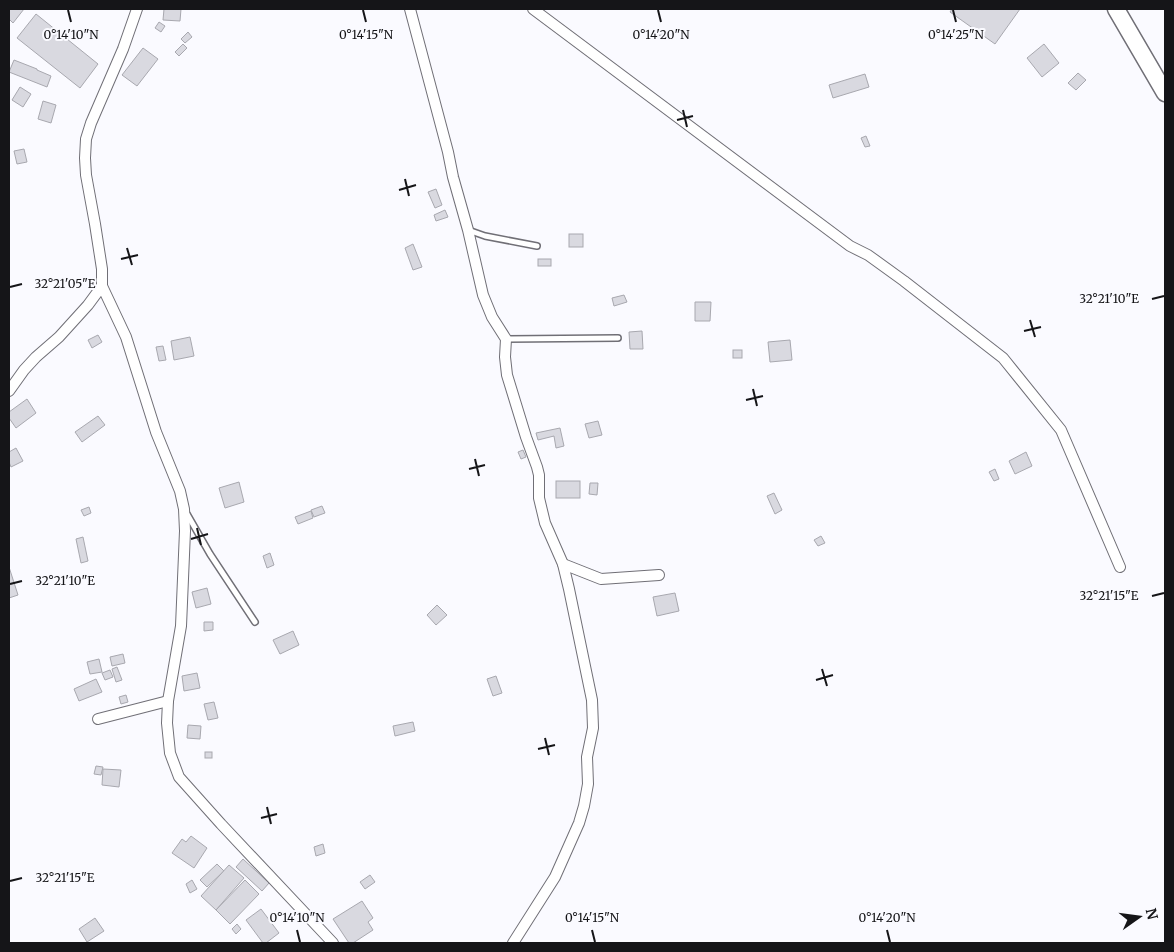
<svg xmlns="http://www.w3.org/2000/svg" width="1174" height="952" font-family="Merriweather,serif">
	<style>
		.building { fill: #d9d9e0; stroke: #a8a8af }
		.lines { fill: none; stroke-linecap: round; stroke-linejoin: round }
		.service-casing { stroke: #706f76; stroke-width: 8 }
		.minor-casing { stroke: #706f76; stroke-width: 12 }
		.primary-casing { stroke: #706f76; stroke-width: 19 }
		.service { stroke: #fff; stroke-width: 5 }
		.minor { stroke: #fff; stroke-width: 10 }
		.primary { stroke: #fff; stroke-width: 16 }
		.ticks { fill: none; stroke: #151518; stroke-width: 2 }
		.ticks-label { font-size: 12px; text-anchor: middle; fill: #151518; stroke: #fafaff; stroke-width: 4; stroke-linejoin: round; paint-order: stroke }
	</style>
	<rect width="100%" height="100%" fill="#fafaff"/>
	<!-- building -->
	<g class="building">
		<path d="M9,9H24L13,23L9,19Z"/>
		<path d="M164,9H181L180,21L163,20Z"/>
		<path d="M952,9H1020L995,44L950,12Z"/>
		<path d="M36,14L98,64L80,88L17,38Z"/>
		<path d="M159,22L165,26L161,32L155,28Z"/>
		<path d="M656,29L663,30L662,36L655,35Z"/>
		<path d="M188,32L192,37L185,43L181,39Z"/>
		<path d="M183,44L187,48L179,56L175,52Z"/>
		<path d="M1044,44L1059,63L1042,77L1027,58Z"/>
		<path d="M143,48L158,59L137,86L122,75Z"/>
		<path d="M14,60L37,69V70L51,76L47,87L9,72Z"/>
		<path d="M1078,73L1086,80L1076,90L1068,83Z"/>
		<path d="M865,74L869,87L833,98L829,85Z"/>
		<path d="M20,87L31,94L23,107L12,100Z"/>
		<path d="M43,101L56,105L51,123L38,119Z"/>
		<path d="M866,136L870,146L865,147L861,138Z"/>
		<path d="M24,149L27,162L17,164L14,151Z"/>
		<path d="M436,189L442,205L435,208L428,192Z"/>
		<path d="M445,210L448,217L436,221L434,215Z"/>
		<rect x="569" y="234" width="14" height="13"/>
		<path d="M413,244L422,267L413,270L405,248Z"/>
		<rect x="538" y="259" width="13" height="7"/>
		<path d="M624,295L627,302L614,306L612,298Z"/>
		<path d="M695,302H711L710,321H695Z"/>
		<path d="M642,331L643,349H630L629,332Z"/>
		<path d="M98,335L102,342L92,348L88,340Z"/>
		<path d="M190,337L194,356L174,360L171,341Z"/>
		<path d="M790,340L792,360L770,362L768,342Z"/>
		<path d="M163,346L166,360L159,361L156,347Z"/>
		<rect x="733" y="350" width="9" height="8"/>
		<path d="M27,399L36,413L16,428L9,418V412Z"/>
		<path d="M98,416L105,425L82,442L75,432Z"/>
		<path d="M598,421L602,435L589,438L585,424Z"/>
		<path d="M560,428L564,446L556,448L554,436L538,440L536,433Z"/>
		<path d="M16,448L23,461L11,467L9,462V452Z"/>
		<path d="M523,450L526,457L521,459L518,452Z"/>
		<path d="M1026,452L1032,466L1015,474L1009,461Z"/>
		<path d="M995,469L999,479L994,481L989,472Z"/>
		<rect x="556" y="481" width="24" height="17"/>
		<path d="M239,482L244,502L225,508L219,488Z"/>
		<path d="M590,483H598L597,495L589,494Z"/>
		<path d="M774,493L782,510L775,514L767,496Z"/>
		<path d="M322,506L325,513L314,517L311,510Z"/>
		<path d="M89,507L91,513L84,516L81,510Z"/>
		<path d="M311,511L313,518L298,524L295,517Z"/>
		<path d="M821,536L825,543L818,546L814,540Z"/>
		<path d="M83,537L88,561L81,563L76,539Z"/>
		<path d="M270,553L274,565L267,568L263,556Z"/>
		<path d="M9,567L18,595L9,598Z"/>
		<path d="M207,588L211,604L196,608L192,592Z"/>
		<path d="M675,593L679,611L657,616L653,597Z"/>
		<path d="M437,605L447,615L436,625L427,615Z"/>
		<path d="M204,622H213V630L204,631Z"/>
		<path d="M293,631L299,645L280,654L273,640Z"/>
		<path d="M123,654L125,663L112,666L110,657Z"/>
		<path d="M99,659L102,672L90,674L87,662Z"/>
		<path d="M117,667L122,680L116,682L112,669Z"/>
		<path d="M110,670L113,677L105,680L102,673Z"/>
		<path d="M197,673L200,688L184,691L182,676Z"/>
		<path d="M496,676L502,693L493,696L487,679Z"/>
		<path d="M96,679L102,692L79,701L74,689Z"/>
		<path d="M126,695L128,702L121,704L119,697Z"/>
		<path d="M214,702L218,718L208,720L204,704Z"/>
		<path d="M413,722L415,731L395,736L393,726Z"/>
		<path d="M188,725L201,726L200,739L187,738Z"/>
		<rect x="205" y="752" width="7" height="6"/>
		<path d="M96,766L103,767L101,775L94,774Z"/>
		<path d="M103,769L121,770L119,787L102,785Z"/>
		<path d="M191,836L207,848L194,868L172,853L182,839L186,842Z"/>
		<path d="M323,844L325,853L316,856L314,847Z"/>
		<path d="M243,859L269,883L262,891L236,867Z"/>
		<path d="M217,864L224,871L207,887L200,880Z"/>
		<path d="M229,865L244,878L216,910L201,896Z"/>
		<path d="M370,875L375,882L365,889L360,882Z"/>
		<path d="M192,880L197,889L190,893L186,884Z"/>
		<path d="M245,880L259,894L230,924L216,910Z"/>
		<path d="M362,901L373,918L368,922L373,930L353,943H349L333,919Z"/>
		<path d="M261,909L279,933L266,943H263L246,920Z"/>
		<path d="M95,918L104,931L87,942L79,929Z"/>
		<path d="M237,924L241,929L236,934L232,929Z"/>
	</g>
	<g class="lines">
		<!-- service casing -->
		<g class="service-casing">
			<g id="service">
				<path d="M468,230L485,236L537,246"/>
				<path d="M506,339L618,338"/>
				<path d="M187,514L210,554L255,622"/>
			</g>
		</g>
		<!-- minor casing -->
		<g class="minor-casing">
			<g id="minor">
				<path d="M410,9L448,152L453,177L468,230L483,295L492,317L506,339L505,357L507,375L526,437L537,467L539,475V498L545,523L563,564L569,589L592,700L593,728L587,757L588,784L584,806L579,823L555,877L513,943"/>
				<path d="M533,9L850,246L868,255L904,281L1003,358L1061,430L1120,567"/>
				<path d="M102,286L126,337L156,432L180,491L184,509L185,531L181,626L168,701L167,723L170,753L179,777L221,824L333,943"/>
				<path d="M9,391L24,370L36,357L59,337L88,305L102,286V269L95,224L86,175L85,158L86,139L91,123L123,49L137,9"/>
				<path d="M563,564L601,579L659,575"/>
				<path d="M98,719L168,701"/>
			</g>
		</g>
		<!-- primary casing -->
		<g class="primary-casing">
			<path id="primary" d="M1116,9L1165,93"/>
		</g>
		<!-- service -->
		<use href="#service" class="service"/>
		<!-- minor -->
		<use href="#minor" class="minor"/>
		<!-- primary -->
		<use href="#primary" class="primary"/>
	</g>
	<!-- ticks -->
	<path class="ticks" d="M68,10L71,22M363,10L366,22M658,10L661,22M953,10L956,22M683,110L687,127M677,120L693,116M405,179L409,196M399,190L416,185M127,248L132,265M121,259L138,255M10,287L22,284M1152,299L1164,296M1030,320L1035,337M1024,331L1041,327M753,389L757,406M746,400L763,396M475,459L479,476M469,469L485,465M197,528L201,545M191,539L208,534M10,584L22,581M1152,596L1164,593M822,669L827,686M816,680L833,675M545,738L549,755M538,749L555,745M267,807L271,824M261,818L277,814M10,881L22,878M297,930L300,942M592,930L595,942M887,930L890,942"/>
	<g class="ticks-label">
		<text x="71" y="39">0°14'10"N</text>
		<text x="366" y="39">0°14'15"N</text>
		<text x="661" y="39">0°14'20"N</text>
		<text x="956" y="39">0°14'25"N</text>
		<text x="65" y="288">32°21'05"E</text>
		<text x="1109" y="303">32°21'10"E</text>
		<text x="65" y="585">32°21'10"E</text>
		<text x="1109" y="600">32°21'15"E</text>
		<text x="65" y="882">32°21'15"E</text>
		<text x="297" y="922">0°14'10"N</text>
		<text x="592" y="922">0°14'15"N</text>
		<text x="887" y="922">0°14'20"N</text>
	</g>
	<!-- border -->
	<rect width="1174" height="952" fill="none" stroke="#151518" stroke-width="20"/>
	<!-- north arrow -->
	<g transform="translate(1139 917) rotate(76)" stroke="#fafaff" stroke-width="4" paint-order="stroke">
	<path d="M0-4L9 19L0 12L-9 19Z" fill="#151518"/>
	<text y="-8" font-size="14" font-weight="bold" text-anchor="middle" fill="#151518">N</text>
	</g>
</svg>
